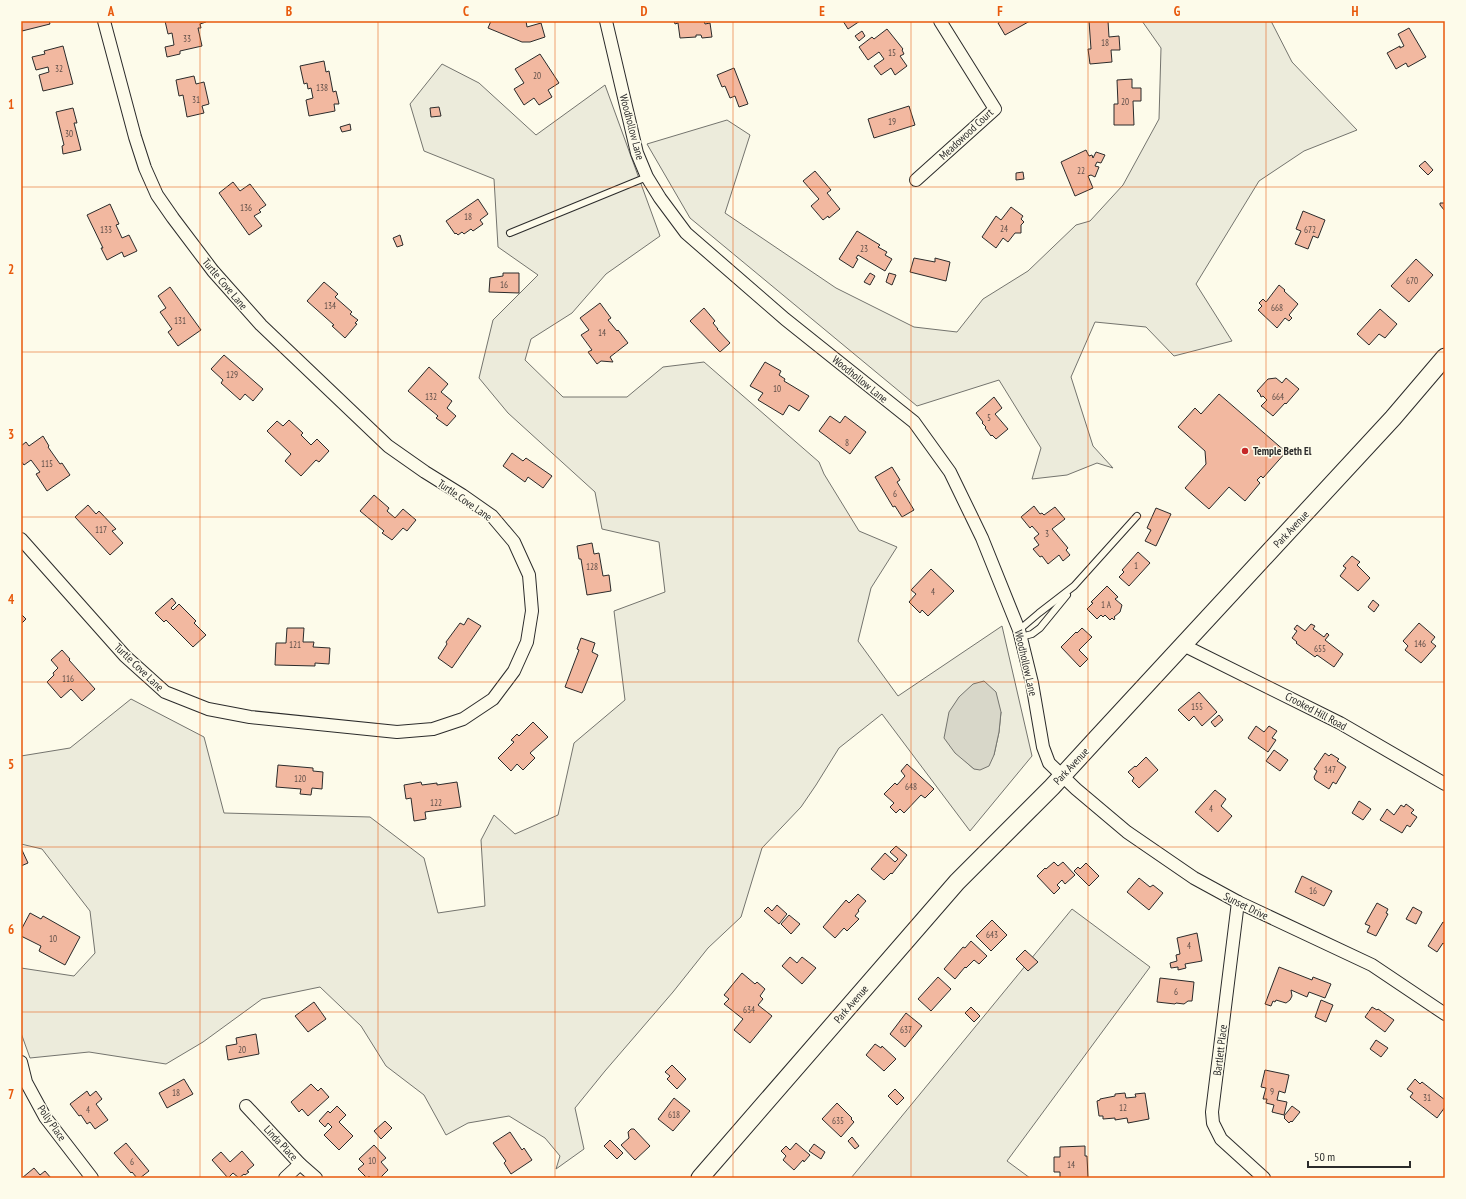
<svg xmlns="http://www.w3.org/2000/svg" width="1466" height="1199" font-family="'PT Sans Narrow',sans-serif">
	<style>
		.green { fill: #ecebdb; stroke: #74746e; fill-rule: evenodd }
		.water { fill: #d8d7c9; stroke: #74746e }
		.building { fill: #f2b8a0; stroke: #2b2b2b }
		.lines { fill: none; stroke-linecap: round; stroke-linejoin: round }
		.lane-casing { stroke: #2b2b2b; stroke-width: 8 }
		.street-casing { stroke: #2b2b2b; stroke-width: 14 }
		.secondary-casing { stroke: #2b2b2b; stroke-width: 19 }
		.lane { stroke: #fdfbea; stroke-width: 6 }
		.street { stroke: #fdfbea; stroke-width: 12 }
		.secondary { stroke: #fdfbea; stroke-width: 17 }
		.grid { fill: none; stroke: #e8590c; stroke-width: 1; stroke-opacity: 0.55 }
		.poi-dot { fill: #c62828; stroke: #fdfbea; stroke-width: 1.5 }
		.labels { text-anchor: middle; stroke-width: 3; stroke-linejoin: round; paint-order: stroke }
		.number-label { font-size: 9px; fill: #5d4e48 }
		.street-label { font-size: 11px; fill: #2b2b2b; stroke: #fdfbea }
		.poi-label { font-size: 11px; font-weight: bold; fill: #2b2b2b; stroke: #fdfbea; text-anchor: start }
		.neatline { fill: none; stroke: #e8590c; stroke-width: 1.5 }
		.grid-label { font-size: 13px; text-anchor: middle; font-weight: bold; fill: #e8590c }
	</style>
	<rect width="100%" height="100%" fill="#fdfbea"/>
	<!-- green -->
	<g class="green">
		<path d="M1142,21H1271L1292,62L1357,130L1304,151L1259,181L1196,284L1232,341L1174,356L1146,327L1095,322L1071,377L1093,446L1113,468L1097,463L1067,475L1032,479L1041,448L999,380L917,406L690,218L647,144L727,120L750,135L725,213L836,288L914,327L957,332L983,299L1028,271L1076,225L1090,221L1123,185L1159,119L1161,48Z"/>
		<path d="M442,64L479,83L536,135L605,85L660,236L606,274L572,313L531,339L525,360L563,397H627L663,367L704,362L819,462L824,474L859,531L897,547L871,588L858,641L898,696L1002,626L1032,756L970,831L882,714L839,748L816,785L801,807L762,848L741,917L708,948L673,992L605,1071L575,1108L584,1149L556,1169L560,1156L545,1138L509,1116L468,1123L446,1135L424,1095L386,1066L361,1026L320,987L262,999L203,1042L166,1064L89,1052L30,1058L21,1033V968L74,976L95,953L90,911L42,849L21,844V756L70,748L131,699L204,737L224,813L370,817L424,858L438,913L485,906L481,840L494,815L515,834L558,815L574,743L625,700L614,611L665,592L659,542L602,529L595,492L508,413L479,378L493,320L538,275L498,247L494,179L424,151L410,104ZM1001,712L999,732L994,755L974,769L965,761Z"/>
		<path d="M1072,909L1150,967L1007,1161L1030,1178H851Z"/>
	</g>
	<!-- water -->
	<path class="water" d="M984,681L996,692L1001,712L999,732L994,755L989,766L980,770L974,769L955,753L944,738L949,712L959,697L973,684Z"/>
	<!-- building -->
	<g class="building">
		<path d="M21,21H49L50,24L22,31Z"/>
		<path d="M165,21H206V22L200,24L201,28H198L202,46L180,51V54L167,57L165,47L174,45L172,33L168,34Z"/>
		<path d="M491,21H526L527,27L541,23L545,37L530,42H522L488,28Z"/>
		<path d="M674,21H704L705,24L710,23L712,37L702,38L701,35H696V37L680,38L678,23L675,24Z"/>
		<path d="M843,21H860L848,29Z"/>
		<path d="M1001,21H1030L1005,35L998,23Z"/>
		<path d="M1089,21H1108L1109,37L1119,36L1120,50H1111L1112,62L1090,64L1088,49H1091Z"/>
		<path d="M1409,28L1426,57L1408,67L1406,63L1396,69L1387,53L1400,46V48L1404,46L1398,34Z"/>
		<path d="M887,29L903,49L902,50L904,54L900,56L907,66L895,75L891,68L881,75L874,66L884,59L879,52L868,60L859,47L872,37L874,39Z"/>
		<path d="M862,31L865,36L859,41L855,36Z"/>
		<path d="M63,46L73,84L43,91L39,75L49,72L48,67L36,70L32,57L45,54L44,51Z"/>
		<path d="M540,54L559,83L548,90L552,97L539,105L534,98L524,105L514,89L524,83L515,69Z"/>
		<path d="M324,61L326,72L329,71L333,92L336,91L339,104H334L335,111L309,116L306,100L313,98L311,88L308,89L307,83L304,84L300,66Z"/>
		<path d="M734,68L748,104L739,107L735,96L730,98L725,86L722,87L717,75Z"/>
		<path d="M194,76L196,84L204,82L209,104L202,106L204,113L187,117L183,95L179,96L176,80Z"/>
		<path d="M1132,79V88H1141V101H1133L1134,125H1114V104H1118L1117,80Z"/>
		<path d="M909,106L915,125L874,138L868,119Z"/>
		<path d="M439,107L441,116L431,117L430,108Z"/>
		<path d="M73,108L77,123H74L81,150L63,154L62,146L64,145L56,112Z"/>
		<path d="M350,124L351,130L342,132L340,127Z"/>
		<path d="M1086,150L1089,156L1092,155L1093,158L1096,152L1105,155L1101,163L1097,162L1095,166L1099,167L1095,177L1091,175L1088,176L1093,188L1075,196L1061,162Z"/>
		<path d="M1425,161L1433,170L1428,175L1419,166Z"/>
		<path d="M815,171L831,190L827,193L840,209L829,218L828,216L823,220L811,206L819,199L803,181Z"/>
		<path d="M1023,172L1024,179L1016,180V173Z"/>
		<path d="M233,182L240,191L250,184L266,205L259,210L261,212L254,216L262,226L249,235L219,193Z"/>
		<path d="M478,199L488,214L480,220L483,224L473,231L471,229L464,234L462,232L458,235L456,233L455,234L446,221Z"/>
		<path d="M1440,203H1445V211L1440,205Z"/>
		<path d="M110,204L119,224L116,225L122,238L129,235L137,251L124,257L122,252L107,260L101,248H103L87,215Z"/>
		<path d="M1011,207L1023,216L1021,219L1024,222L1021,225V233H1015L1008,242L1003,238L996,248L982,237L996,216L1001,220Z"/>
		<path d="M1303,211L1325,220L1318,238L1313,236L1308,249L1295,244L1301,231L1296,229Z"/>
		<path d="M857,231L880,245L878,247L887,252L885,255L892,259L885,271L858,255L856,258L858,259L853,268L839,259Z"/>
		<path d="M400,235L403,245L397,247L393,238Z"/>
		<path d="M914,258L935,262V258L950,262L946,281L910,272Z"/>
		<path d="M1416,259L1433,275L1409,302L1391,286Z"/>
		<path d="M503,273H519V293L489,292L490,278L503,276Z"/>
		<path d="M870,273L875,276L870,285L864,282Z"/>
		<path d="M889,273L896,275L892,285L886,282Z"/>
		<path d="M324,282L338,294L335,297L352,312L350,314L358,320L355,323L357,324L345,338L332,326L334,325L307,301Z"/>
		<path d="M1279,285L1285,290L1284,291L1298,304L1289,315L1292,318L1289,321L1285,318L1277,328L1258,310L1262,306L1259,303L1263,299L1266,302Z"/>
		<path d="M170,287L201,330L178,346L168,332L172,329L160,312L166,308L158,296Z"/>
		<path d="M600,303L611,318L608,320L617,331L618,330L628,343L610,357L613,362L601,361L597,364L588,352L592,350L581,335L589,330L580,318Z"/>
		<path d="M704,308L715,321L713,323L718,329H717L730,343L720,352L690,321Z"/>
		<path d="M1380,309L1397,324L1385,338L1379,334L1369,345L1357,334Z"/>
		<path d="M224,355L263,389L253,401L245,394L240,400L221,383L223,380L211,369Z"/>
		<path d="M765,362L781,371L779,375L785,379L784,381L809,396L799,411L789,405L783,415L758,400L763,393L750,386Z"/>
		<path d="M429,367L448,384L441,392L452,401L447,408L456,416L447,426L436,418L438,416L408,391Z"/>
		<path d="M1276,378L1282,383L1286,378L1299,389L1286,404L1285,403L1273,416L1261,406L1267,400L1263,396L1261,397L1260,394L1257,391L1268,379Z"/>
		<path d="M1219,394L1286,452L1263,478L1261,476L1257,480L1260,483L1245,501L1229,487L1209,509L1185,488L1206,464L1205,451L1178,427L1195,408L1201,414Z"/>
		<path d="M994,397L1002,408L995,414L1008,429L996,439L992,435L991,436L985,428L986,427L982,423L983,422L976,413Z"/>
		<path d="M830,416L840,423L845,416L866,432L850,454L819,431Z"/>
		<path d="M289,420L303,433L301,435L311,445L317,439L329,451L319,462L316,460L301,476L285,461L291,454L267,431L277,421L283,426Z"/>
		<path d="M43,436L49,446L48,447L60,464L62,463L70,475L47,491L36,474L40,472L31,460L24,465L21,461V446L26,442L29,446Z"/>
		<path d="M512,453L523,461L526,458L552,476L543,488L528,477L525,482L503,466Z"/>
		<path d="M892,467L900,480L897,482L914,510L902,517L895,506L893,507L875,477Z"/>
		<path d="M374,495L389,508L387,511L395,518L403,509L416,520L407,531L403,528L392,540L382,533L384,531L360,511Z"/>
		<path d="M88,505L96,514L99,511L116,529L112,531L123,543L110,555L75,517Z"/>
		<path d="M1034,506L1040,514L1042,513L1044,515L1055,507L1065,519L1052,529L1068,548L1066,550L1070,555L1063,561L1059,555L1048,564L1042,556L1040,557L1033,549L1039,545L1034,538L1039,534L1032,526L1030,528L1021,517Z"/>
		<path d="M1156,508L1171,514L1156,546L1145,541L1151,530L1147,528Z"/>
		<path d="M592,543L594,554L599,553L603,576L609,575L611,591L587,595L581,559H579L577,546Z"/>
		<path d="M1138,552L1150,563L1129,586L1119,577L1124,572L1122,570Z"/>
		<path d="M1352,556L1360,562L1357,565L1370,578L1358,591L1340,576L1346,568L1343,566Z"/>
		<path d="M931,569L954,591L928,616L922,610L920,613L909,602L916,594L911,590Z"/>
		<path d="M1107,586L1118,597L1115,599L1122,605L1120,612L1114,617L1115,618L1114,620L1112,618L1110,620L1105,615L1103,617L1101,615L1097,619L1087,609L1093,603L1091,602Z"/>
		<path d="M172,598L176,603L171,608L173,610L179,604L196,621L194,623L206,635L193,647L166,620L164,622L155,613Z"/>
		<path d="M1373,600L1379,605L1374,612L1368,607Z"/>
		<path d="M21,614L26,619L21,624Z"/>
		<path d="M468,618L481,626L452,668L438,658L447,644L446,642L460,623L464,625Z"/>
		<path d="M1419,623L1435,637L1431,642L1436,646L1421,663L1405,650L1408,646L1403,641Z"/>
		<path d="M1311,624L1315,626L1313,629L1324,637L1327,633L1329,635L1325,640L1343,654L1334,667L1317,655L1315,657L1296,643L1297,642L1292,638L1297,631L1294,629L1297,625L1305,631Z"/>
		<path d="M287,628H304L303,642H314L313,647L330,648L329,664L315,663V666L275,665L276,643H286Z"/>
		<path d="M1082,628L1092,637L1079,650L1088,659L1080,667L1061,647L1076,632L1077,633Z"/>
		<path d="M581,638L595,643L592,652L598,655L582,693L565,687L579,650L577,649Z"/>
		<path d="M62,650L70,659L69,660L95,689L82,701L71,689L61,698L47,682L54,675L53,673L58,668L51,660Z"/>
		<path d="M1199,692L1217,712L1202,726L1194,716L1189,721L1178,710Z"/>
		<path d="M1219,715L1223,720L1215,727L1211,722Z"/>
		<path d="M533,722L548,737L530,753L535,758L523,770L517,764L511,771L498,758L514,742L511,740L517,734L519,736Z"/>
		<path d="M1256,726L1264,732L1269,726L1277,731L1272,738L1276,740L1268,752L1248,738Z"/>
		<path d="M1274,750L1288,760L1280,771L1266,761Z"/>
		<path d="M1325,753L1329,756L1331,754L1339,759L1337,761L1346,767L1336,784L1333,782L1329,789L1315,780L1314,777L1317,771L1314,769Z"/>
		<path d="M1146,757L1158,770L1139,788L1132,781L1134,778L1128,772L1135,766L1136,767Z"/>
		<path d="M907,764L934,789L925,798L921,795L904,813L900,809L896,813L890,807L894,803L884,794L895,783L897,785L905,776L901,771Z"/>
		<path d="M278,765L313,768V771L323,772L322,789L312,788L311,795L300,794L301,789L276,787Z"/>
		<path d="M421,782L422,785L437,783V785L457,782L461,807L425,812L426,819L414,821L411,798L406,799L404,785Z"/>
		<path d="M1215,790L1226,799L1221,806L1232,816L1218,832L1195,812Z"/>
		<path d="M1359,801L1371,809L1363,820L1352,813Z"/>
		<path d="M1406,804L1414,810L1411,813L1417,817L1410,827L1407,825L1402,833L1380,820L1387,809L1394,815L1401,805L1404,807Z"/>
		<path d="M896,846L907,855L892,874L891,873L884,880L871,869L885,853L895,862L898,859L890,852Z"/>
		<path d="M21,848L28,863L21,866Z"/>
		<path d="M1054,862L1058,866L1063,862L1075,875L1065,884L1062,880L1057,885L1060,888L1054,894L1037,876L1045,868L1046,869Z"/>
		<path d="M1086,863L1099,876L1089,886L1074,871L1078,867L1080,869Z"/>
		<path d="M1302,876L1332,891L1324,906L1295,892Z"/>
		<path d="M1139,878L1150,887L1153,885L1163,893L1149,910L1127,892Z"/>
		<path d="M858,894L866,901L858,910L859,911L855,916L859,919L847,931L844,928L835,938L823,927L846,900L849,903Z"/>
		<path d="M1377,903L1388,909L1386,913L1388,914L1376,936L1367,932L1370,926L1365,924Z"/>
		<path d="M777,905L787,914L779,924L764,911L768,907L772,911Z"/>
		<path d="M1413,907L1422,912L1416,924L1406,919Z"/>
		<path d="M30,913L41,919L43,916L80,937L65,965L39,951L41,946L21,936V930Z"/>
		<path d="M789,915L800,924L791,934L781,924Z"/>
		<path d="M992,920L1007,935L991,951L976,936Z"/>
		<path d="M1443,922L1445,923V945L1443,943L1437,952L1428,946Z"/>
		<path d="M1197,933L1202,961L1185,964L1186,968L1178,970V967L1171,968L1170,963L1177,961L1176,955L1180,954L1177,938Z"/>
		<path d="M971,941L987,956L979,964L974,960L966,968L965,967L955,979L944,969L963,947L965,948Z"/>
		<path d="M1025,950L1038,962L1028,971L1016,959Z"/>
		<path d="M790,957L797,963L802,957L816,968L802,984L782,966Z"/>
		<path d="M1279,967L1312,980L1313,977L1331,984L1325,998L1309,992L1307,997L1291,990L1292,996L1290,1000L1286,1003L1276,1000L1275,1002L1273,1001L1271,1006L1265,1004Z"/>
		<path d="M742,973L755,984L757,982L765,989L760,996L763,999L758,1005L772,1016L750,1043L734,1030L743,1019L724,1004L729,999L724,995Z"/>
		<path d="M938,977L951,989L931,1011L918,999Z"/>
		<path d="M1160,978L1194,982L1192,1001H1188L1184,1004L1176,1003L1175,1004L1157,1002Z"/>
		<path d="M1321,1000L1333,1005L1326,1022L1315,1017Z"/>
		<path d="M314,1002L326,1019L308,1032L295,1016Z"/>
		<path d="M971,1007L980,1016L974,1022L965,1013Z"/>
		<path d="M1372,1007L1377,1010L1378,1009L1394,1020L1385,1032L1365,1017Z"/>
		<path d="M906,1013L922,1026L905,1047L890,1034Z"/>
		<path d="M256,1034L259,1054L228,1060L226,1046L237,1044L236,1038Z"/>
		<path d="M1376,1040L1388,1048L1381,1057L1370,1049Z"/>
		<path d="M875,1044L881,1048L882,1046L896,1059L884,1071L866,1055Z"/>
		<path d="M672,1065L686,1079L677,1089L667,1079L670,1076L665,1072Z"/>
		<path d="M1265,1070L1289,1075L1285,1093L1279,1091L1277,1100L1287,1102L1284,1115L1272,1112L1274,1105L1266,1103L1267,1099H1263L1266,1088L1261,1087Z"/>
		<path d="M184,1079L193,1094L167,1108L159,1093Z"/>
		<path d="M1415,1079L1420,1084L1422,1082L1445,1100V1107L1437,1118L1410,1097L1413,1093L1407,1089Z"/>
		<path d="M311,1084L318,1091L321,1088L329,1097L308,1116L302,1109L299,1112L291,1102Z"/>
		<path d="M895,1089L904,1098L897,1105L888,1096Z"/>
		<path d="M87,1091L90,1096L96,1091L102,1099L96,1104L108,1120L95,1129L90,1122L87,1124L81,1115L79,1116L70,1104Z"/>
		<path d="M1125,1093L1126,1098L1136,1097L1135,1094L1145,1093L1149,1119L1128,1123L1127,1118L1115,1120V1118L1103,1119V1116H1099L1097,1101L1100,1100V1099L1115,1096V1094Z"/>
		<path d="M674,1098L690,1111L673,1131L658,1119Z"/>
		<path d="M837,1103L852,1118L851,1119L854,1122L841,1137L822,1119Z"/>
		<path d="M337,1106L346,1115L339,1122L353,1136L339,1150L324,1135L332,1127L328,1123L325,1127L319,1121L328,1111L330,1113Z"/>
		<path d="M1292,1106L1300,1112L1292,1122L1291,1121L1289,1123L1284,1118L1285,1117L1284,1116Z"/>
		<path d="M385,1121L392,1128L381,1139L374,1131Z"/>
		<path d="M631,1129H634L650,1146L635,1160L621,1145L629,1138L628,1132Z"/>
		<path d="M510,1132L522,1150L524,1148L532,1160L511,1174L504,1163L506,1161L493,1143Z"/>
		<path d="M852,1137L859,1146L855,1149L848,1141Z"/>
		<path d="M610,1140L623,1153L617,1159L604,1146Z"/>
		<path d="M126,1143L149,1171L140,1178H137L132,1172L131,1173L114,1153Z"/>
		<path d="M796,1143L810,1155L804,1162L803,1160L794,1170L783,1160L786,1156L781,1151L786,1146L790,1150Z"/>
		<path d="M814,1144L825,1152L821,1159L809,1151Z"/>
		<path d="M374,1145L386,1158L381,1162L388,1170L380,1178H371L369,1176L367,1178L358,1169L364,1164L359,1159Z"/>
		<path d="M1085,1146V1156H1087L1088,1178H1060V1172H1054V1157H1060V1147Z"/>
		<path d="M242,1151L254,1165L247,1171L249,1172L245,1175L244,1174L239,1178L233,1173L228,1178L212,1160L221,1152L230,1162Z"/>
		<path d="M34,1168L40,1175L45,1171L51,1178H22Z"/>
	</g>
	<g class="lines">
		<!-- lane casing -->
		<g class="lane-casing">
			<g id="lane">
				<path d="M510,233L647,177"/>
				<path d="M1019,630L1039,613L1074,586L1137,516"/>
				<path d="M1021,637L1032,634L1040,628L1067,595"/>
			</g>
		</g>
		<!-- street casing -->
		<g class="street-casing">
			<g id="street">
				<path d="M606,21L637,153L647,177L660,198L686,233L785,319L914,422L950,472L982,538L1019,630L1032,683L1043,747L1049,763L1076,789L1127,832L1194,878L1238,902L1372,965L1445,1014"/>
				<path d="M916,180L995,109L940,21"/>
				<path d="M21,539L125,656L165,692L208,709L250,717L397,732L433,729L463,719L493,699L514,671L527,642L532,611L529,575L514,542L492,516L462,495L425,472L388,446L261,325L213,271L173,218L157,195L145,168L135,137L104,21"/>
				<path d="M1183,645L1340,723L1445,784"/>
				<path d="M1238,902L1212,1112L1213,1123L1221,1139L1264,1178"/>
				<path d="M21,1062L26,1082L45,1117L92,1178"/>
				<path d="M246,1106L300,1164L316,1178"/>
				<path d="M285,1178L300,1164"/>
			</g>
		</g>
		<!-- secondary casing -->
		<g class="secondary-casing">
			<path id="secondary" d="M700,1178L957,882L1052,787L1097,738L1393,418L1445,357"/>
		</g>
		<!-- lane -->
		<use href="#lane" class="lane"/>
		<!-- street -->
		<use href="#street" class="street"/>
		<!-- secondary -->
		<use href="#secondary" class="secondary"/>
	</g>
	<!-- grid -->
	<path class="grid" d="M200,21V1178M378,21V1178M555,21V1178M733,21V1178M911,21V1178M1088,21V1178M1266,21V1178M21,187H1445M21,352H1445M21,517H1445M21,682H1445M21,847H1445M21,1012H1445"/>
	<!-- markers -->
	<circle class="poi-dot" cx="1245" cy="451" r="4"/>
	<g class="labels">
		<!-- number labels -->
		<g class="number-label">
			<text x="187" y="42">33</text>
			<text x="1105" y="46">18</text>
			<text x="892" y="56">15</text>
			<text x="59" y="72">32</text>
			<text x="537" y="79">20</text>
			<text x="322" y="91">138</text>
			<text x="196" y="103">31</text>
			<text x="1125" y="105">20</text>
			<text x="892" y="125">19</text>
			<text x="69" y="137">30</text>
			<text x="1081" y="174">22</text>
			<text x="246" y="211">136</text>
			<text x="468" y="220">18</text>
			<text x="1004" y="232">24</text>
			<text x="106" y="233">133</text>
			<text x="1310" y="233">672</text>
			<text x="864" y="252">23</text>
			<text x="1412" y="284">670</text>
			<text x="504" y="288">16</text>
			<text x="330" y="309">134</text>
			<text x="1277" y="311">668</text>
			<text x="180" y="324">131</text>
			<text x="602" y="336">14</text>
			<text x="232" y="378">129</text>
			<text x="777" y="392">10</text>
			<text x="431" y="400">132</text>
			<text x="1278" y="400">664</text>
			<text x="989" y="421">5</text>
			<text x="847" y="446">8</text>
			<text x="47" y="467">115</text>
			<text x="895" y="497">6</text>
			<text x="101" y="533">117</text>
			<text x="1047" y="537">3</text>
			<text x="1136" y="569">1</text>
			<text x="592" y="570">128</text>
			<text x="933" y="595">4</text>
			<text x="1106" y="608">1 A</text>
			<text x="1420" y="647">146</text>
			<text x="295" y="648">121</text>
			<text x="1320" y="652">655</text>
			<text x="68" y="682">116</text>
			<text x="1197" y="710">155</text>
			<text x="1330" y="773">147</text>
			<text x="300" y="782">120</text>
			<text x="911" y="790">648</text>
			<text x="436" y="806">122</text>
			<text x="1211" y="812">4</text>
			<text x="1313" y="894">16</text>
			<text x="992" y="938">643</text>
			<text x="53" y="942">10</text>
			<text x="1189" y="949">4</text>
			<text x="1176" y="995">6</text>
			<text x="749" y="1013">634</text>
			<text x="906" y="1033">637</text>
			<text x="242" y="1053">20</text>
			<text x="1272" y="1095">9</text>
			<text x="176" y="1096">18</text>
			<text x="1427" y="1101">31</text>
			<text x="1123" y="1111">12</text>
			<text x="88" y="1113">4</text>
			<text x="674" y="1118">618</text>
			<text x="838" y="1124">635</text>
			<text x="372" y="1164">10</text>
			<text x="132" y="1165">6</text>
			<text x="1071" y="1168">14</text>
		</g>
		<!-- street labels -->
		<g class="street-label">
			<text transform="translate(632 127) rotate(75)" y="4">Woodhollow Lane</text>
			<text transform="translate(966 134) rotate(-43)" y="4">Meadowood Court</text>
			<text transform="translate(225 284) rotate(50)" y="4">Turtle Cove Lane</text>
			<text transform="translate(860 379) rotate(39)" y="4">Woodhollow Lane</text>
			<text transform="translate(465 500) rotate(35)" y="4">Turtle Cove Lane</text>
			<text transform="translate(1291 529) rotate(-47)" y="4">Park Avenue</text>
			<text transform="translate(1026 663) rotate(77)" y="4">Woodhollow Lane</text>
			<text transform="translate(139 667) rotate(44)" y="4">Turtle Cove Lane</text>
			<text transform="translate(1316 711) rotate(28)" y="4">Crooked Hill Road</text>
			<text transform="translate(1071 766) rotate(-47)" y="4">Park Avenue</text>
			<text transform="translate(1246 906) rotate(26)" y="4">Sunset Drive</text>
			<text transform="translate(851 1004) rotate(-49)" y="4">Park Avenue</text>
			<text transform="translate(1220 1050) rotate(-83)" y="4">Bartlett Place</text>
			<text transform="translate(52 1123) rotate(55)" y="4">Polly Place</text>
			<text transform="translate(281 1143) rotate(47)" y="4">Linda Place</text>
		</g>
		<!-- poi labels -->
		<g class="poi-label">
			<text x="1253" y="455">Temple Beth El</text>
		</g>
	</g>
	<!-- border -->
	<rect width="1466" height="1199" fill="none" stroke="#fdfbea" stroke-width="44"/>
	<!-- scale -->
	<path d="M1308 1161v6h102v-6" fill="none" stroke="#2b2b2b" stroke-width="2"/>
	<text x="1314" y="1161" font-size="12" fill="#2b2b2b" stroke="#fdfbea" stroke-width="3" paint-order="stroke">50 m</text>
	<rect x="22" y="22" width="1422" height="1155" class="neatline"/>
	<g class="grid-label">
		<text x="111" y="16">A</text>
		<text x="289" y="16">B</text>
		<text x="466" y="16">C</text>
		<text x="644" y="16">D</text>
		<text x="822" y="16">E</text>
		<text x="1000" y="16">F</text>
		<text x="1177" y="16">G</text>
		<text x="1355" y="16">H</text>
		<text x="11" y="109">1</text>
		<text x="11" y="274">2</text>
		<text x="11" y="439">3</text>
		<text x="11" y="604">4</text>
		<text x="11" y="769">5</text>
		<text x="11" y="934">6</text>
		<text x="11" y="1099">7</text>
	</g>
</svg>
